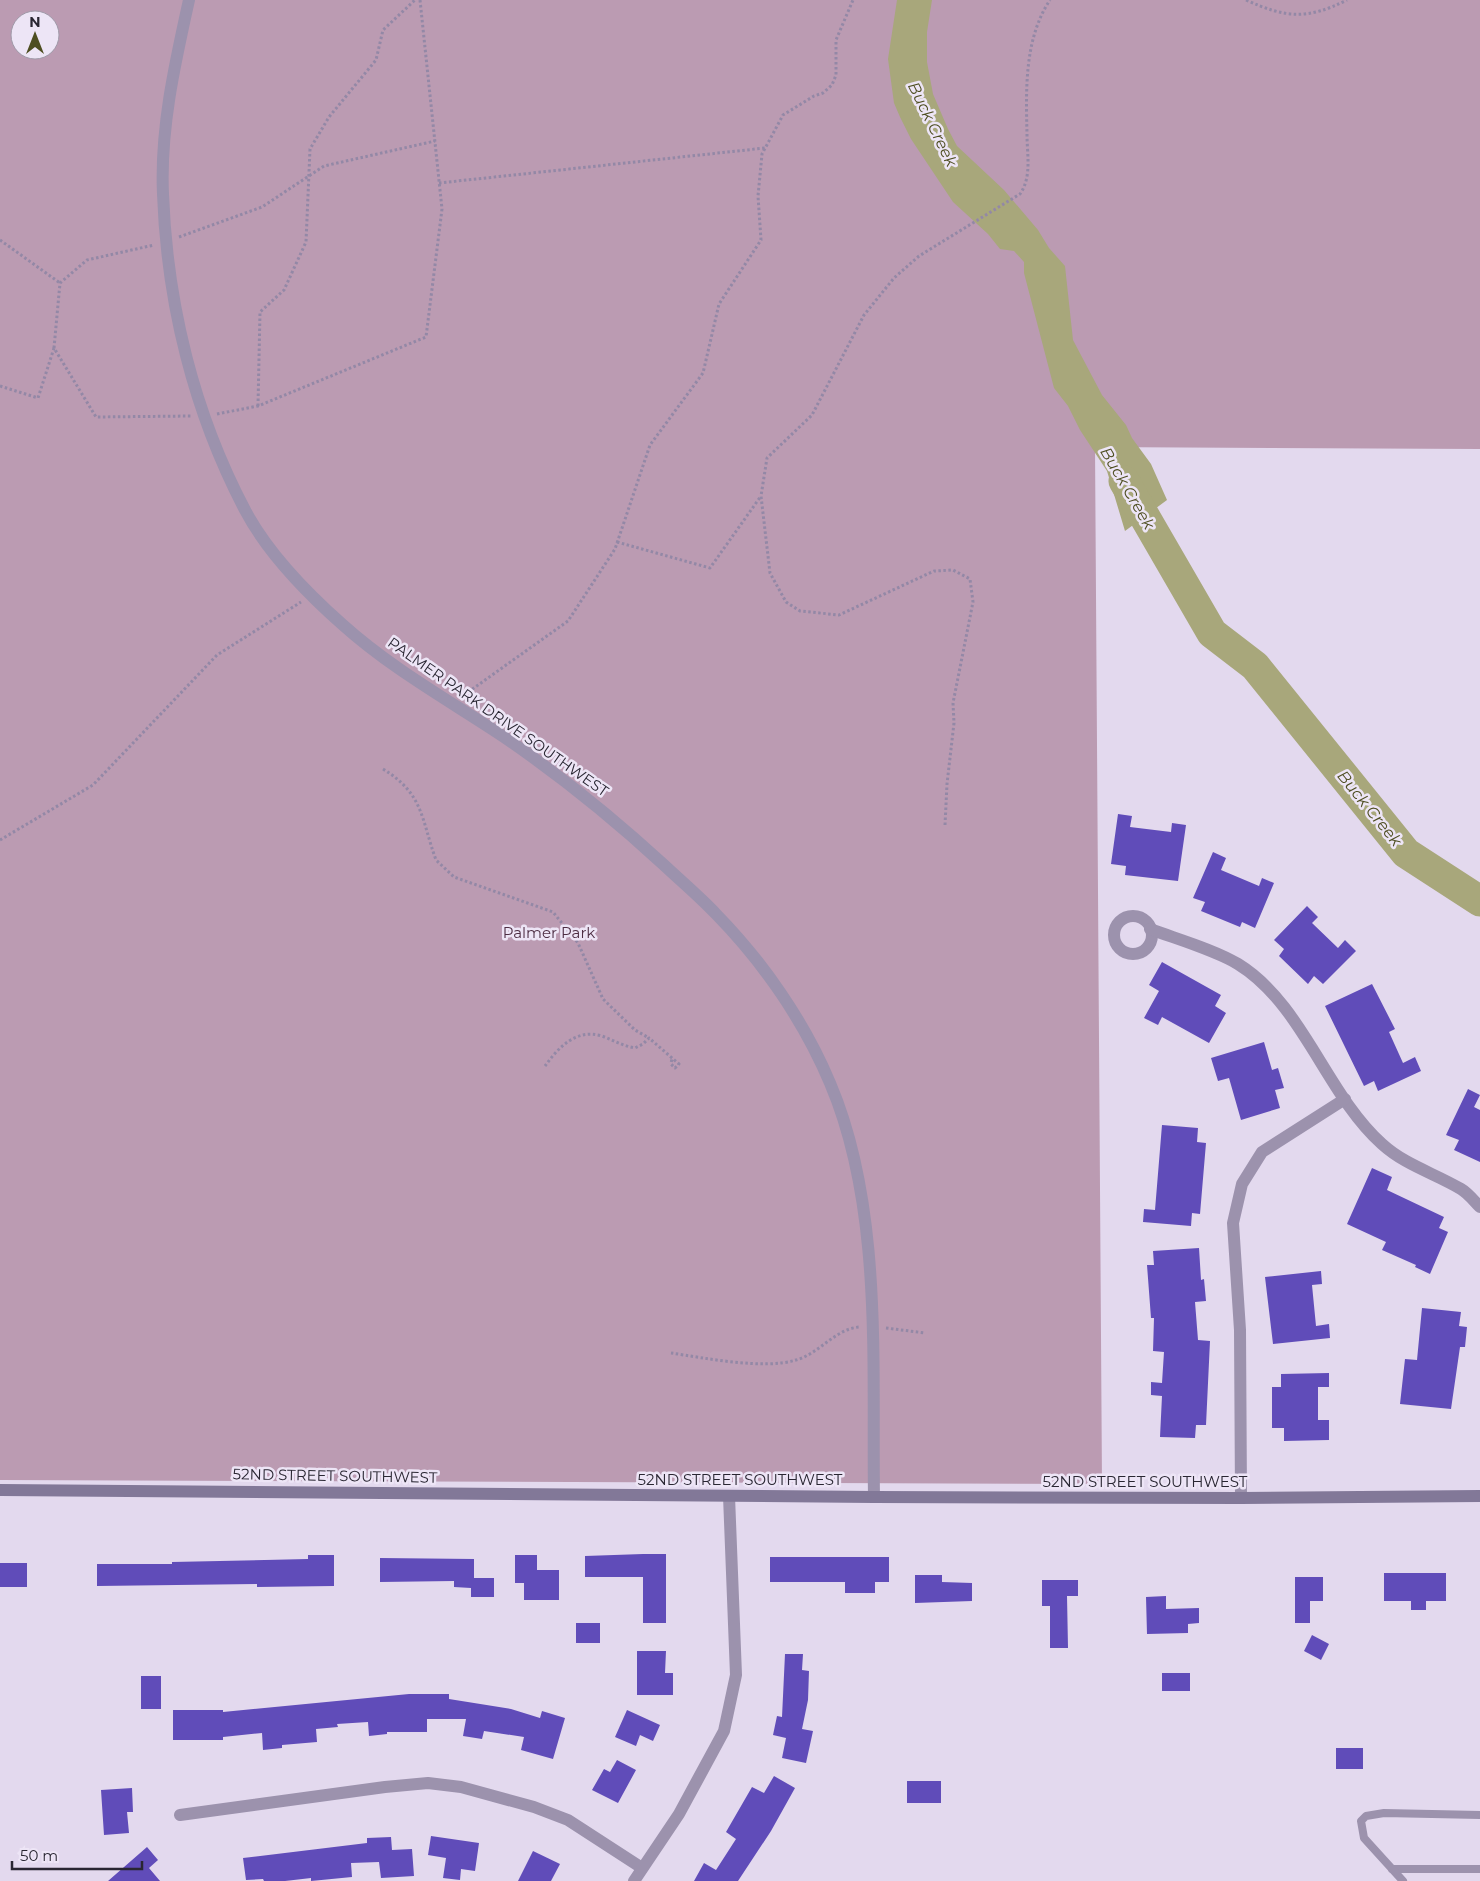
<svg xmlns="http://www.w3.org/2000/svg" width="1480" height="1881" font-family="Montserrat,sans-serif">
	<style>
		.green { fill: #bb9bb2; fill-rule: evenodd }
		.water { fill: #a8a77b }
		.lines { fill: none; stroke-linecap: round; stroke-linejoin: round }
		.river { stroke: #a8a77b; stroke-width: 31 }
		.building { fill: #604cb9 }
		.path { stroke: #9388a6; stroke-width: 3; stroke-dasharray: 2.5 2.5; stroke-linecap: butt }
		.lane { stroke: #9c92ad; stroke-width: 8 }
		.street { stroke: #9c92ad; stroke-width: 12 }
		.secondary { stroke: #827898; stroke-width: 12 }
		.labels { text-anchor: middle; stroke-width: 5; stroke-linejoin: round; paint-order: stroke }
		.street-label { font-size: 15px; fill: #292632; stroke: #ede5f6 }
		.park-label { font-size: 15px; fill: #4d2d43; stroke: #ede5f6 }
		.water-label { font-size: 16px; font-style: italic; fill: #4e4e21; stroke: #ede5f6 }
	</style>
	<rect width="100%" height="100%" fill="#e3d9ee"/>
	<!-- green -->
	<path class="green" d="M0,0H1480V449L1095,447L1102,1484L0,1480ZM20,20H50V50H20Z"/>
	<!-- water -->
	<path class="water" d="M897,0H932L927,32V62L933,94L948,129L957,146L1004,190L1038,230L1049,248L1065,266L1073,340L1102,395L1126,425L1132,438L1151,464L1167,500L1125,531L1107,471L1080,430L1068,406L1054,388L1024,273V262L1014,251L1000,249L988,234L953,202L911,139L900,117L894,103L888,59Z"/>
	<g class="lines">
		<!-- river -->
		<path class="river" d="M1124,481L1212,633L1255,666L1406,853L1480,901"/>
	</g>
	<!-- building -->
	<g class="building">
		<path d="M1118,814L1132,816L1130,827L1171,832L1172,823L1186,825L1178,881L1125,875L1126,866L1111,864Z"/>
		<path d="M1213,852L1226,858L1221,870L1259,886L1262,878L1274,883L1255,928L1242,922L1240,927L1201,911L1205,902L1193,898Z"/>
		<path d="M1307,906L1318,917L1312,923L1338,948L1345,940L1356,951L1323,984L1314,976L1308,984L1279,956L1284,949L1274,940Z"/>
		<path d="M1162,962L1221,995L1215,1006L1226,1013L1209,1043L1162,1017L1158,1025L1144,1018L1159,991L1149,985Z"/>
		<path d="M1372,984L1395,1029L1389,1032L1403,1063L1415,1057L1421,1071L1378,1091L1374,1081L1364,1086L1325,1006Z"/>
		<path d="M1264,1042L1272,1070L1278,1068L1284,1088L1275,1090L1280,1108L1241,1120L1229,1078L1218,1081L1211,1058Z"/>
		<path d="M1468,1089L1480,1095L1474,1107L1480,1110V1162L1454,1150L1459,1140L1446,1135Z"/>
		<path d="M1162,1125L1198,1128L1197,1142L1206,1143L1200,1214L1192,1213L1191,1226L1143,1222L1144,1209L1155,1210Z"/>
		<path d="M1372,1168L1392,1177L1387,1190L1444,1217L1439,1228L1448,1232L1430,1274L1415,1267L1416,1265L1382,1250L1386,1242L1347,1224Z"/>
		<path d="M1199,1248L1201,1280L1204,1279L1206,1301L1195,1302L1198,1340L1210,1341L1206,1425H1196L1195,1438L1160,1437L1162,1396L1151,1395V1382L1162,1383L1164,1352L1153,1351L1154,1318H1151L1147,1265H1154L1153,1251Z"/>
		<path d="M1321,1271L1322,1284L1312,1285L1316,1326L1329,1324L1330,1338L1273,1344L1265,1277Z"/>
		<path d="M1422,1308L1461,1312L1459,1326L1467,1327L1465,1347H1460L1451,1409L1400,1404L1405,1359L1417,1360Z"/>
		<path d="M1329,1373V1387H1318V1420H1329V1440L1284,1441V1428H1272V1387H1281V1374Z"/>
		<path d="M643,1554H666V1623H643V1577H585V1556Z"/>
		<path d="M308,1555H334V1586L257,1587V1584L97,1586V1564H172V1562L308,1559Z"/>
		<path d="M515,1555H537V1570H559V1600H524V1583H515Z"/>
		<path d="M770,1557H889V1582H875V1593H845V1582H770Z"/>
		<path d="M380,1558L474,1559V1578H494V1597H471V1588L454,1587V1581L380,1582Z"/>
		<rect x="0" y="1563" width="27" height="24"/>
		<path d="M1384,1573H1446V1601H1426V1610H1411V1601H1384Z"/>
		<path d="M915,1575H942V1582L972,1583V1601L915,1603Z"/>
		<path d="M1295,1577H1323V1601H1310V1623H1295Z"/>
		<path d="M1042,1580H1078V1596H1067L1068,1648H1050V1606H1042Z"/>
		<path d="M1166,1596V1609L1199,1608V1623L1188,1624V1633L1147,1634L1146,1597Z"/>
		<rect x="576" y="1623" width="24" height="20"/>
		<path d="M1312,1635L1329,1644L1321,1660L1304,1651Z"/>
		<path d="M637,1651H666L665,1673H673V1695H637Z"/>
		<path d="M785,1654H803L802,1670L809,1671L808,1700L802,1729L813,1731L806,1763L782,1758L786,1738L773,1735L777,1716L782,1717Z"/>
		<rect x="1162" y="1673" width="28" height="18"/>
		<rect x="141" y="1676" width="20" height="33"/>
		<path d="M409,1694H449V1699L511,1709L540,1718L542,1711L565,1718L553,1759L521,1750L524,1737L484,1731L482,1739L463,1736L466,1719H427V1732H387V1734L369,1736L368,1722L337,1724L338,1727L316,1729L317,1742L282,1745V1748L263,1750L262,1733L223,1737V1740H173V1710H223V1712Z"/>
		<path d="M627,1710L660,1725L653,1741L640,1735L636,1746L615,1737Z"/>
		<rect x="1336" y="1748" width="27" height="21"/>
		<path d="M617,1760L636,1770L618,1803L592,1790L604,1769L610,1772Z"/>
		<path d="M774,1776L795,1788L771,1831L738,1881H694L704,1863L716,1870L736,1839L726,1832L752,1787L764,1793Z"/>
		<rect x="907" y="1781" width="34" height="22"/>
		<path d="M132,1788L133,1812H127L129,1833L104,1835L101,1790Z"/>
		<path d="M431,1836L479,1843L475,1871L461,1869L460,1880L443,1878L446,1858L428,1855Z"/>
		<path d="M391,1837L392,1850L412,1849L414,1876L381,1878L379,1862L351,1863L352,1877L311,1881V1878L285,1881H264L263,1879L246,1880L243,1858L367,1843V1838Z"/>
		<path d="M147,1847L158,1860L149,1868L160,1881H108Z"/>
		<path d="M533,1851L560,1864L551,1881H518Z"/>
	</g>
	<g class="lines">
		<!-- path -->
		<g class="path">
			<path d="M1246,0C1286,18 1307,20 1347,0"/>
			<path d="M439,183L765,148"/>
			<path d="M179,237L262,207L324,166L435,141"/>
			<path d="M0,240L60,283"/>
			<path d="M54,348L60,283L87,260L154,245"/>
			<path d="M0,386L38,398L54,348L96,417L191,416"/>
			<path d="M258,406L260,312L284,290L306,242L310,149L329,117L376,60L383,30L415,0"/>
			<path d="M217,414L258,406L426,337L442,209L420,0"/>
			<path d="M617,542L710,568L761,496"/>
			<path d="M464,695L568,621L615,549L650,445L703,373L719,304L761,240L758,196L762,154L783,115L814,96L823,93L832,85L836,75V40L853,0"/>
			<path d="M383,769C424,794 421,819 436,860L454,877L553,912L578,943L603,999L635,1030L649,1038"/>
			<path d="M945,825L947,784L954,723L953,703L973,602L970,579L953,570L934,571L839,615L800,611L786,602L770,573L761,496L767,458L812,415L864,315L894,278L919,256L1020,194C1032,177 1027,154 1027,135C1026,90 1024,39 1050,0"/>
			<path d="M0,840L93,785L217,655L301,602"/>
			<path d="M545,1066C558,1048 576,1028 602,1036C613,1040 623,1046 635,1048L643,1044L649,1038L679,1064L675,1068L671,1064L672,1058"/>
			<path d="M886,1328L925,1333"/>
			<path d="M671,1353C705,1358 764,1370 796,1360C819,1354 836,1328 860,1327"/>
		</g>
		<!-- lane -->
		<g class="lane">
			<path d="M1392,1869H1480"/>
			<path d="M1403,1881L1364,1838L1361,1821L1366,1816L1384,1813L1480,1815"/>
		</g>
		<!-- street -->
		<g class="street">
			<path d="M189,0C175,63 160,129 163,194C167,304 194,413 245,510C267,552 308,594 343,625C392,669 450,701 504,737C561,776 614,819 664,865C681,881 700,897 716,914C763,962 804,1021 830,1083C883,1207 872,1364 874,1497"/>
			<circle cx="1133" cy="935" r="19"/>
			<path d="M1150,929C1177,939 1215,950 1238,964C1303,1004 1326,1094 1382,1144C1405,1165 1434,1173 1461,1189C1468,1193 1474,1201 1480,1207"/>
			<path d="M1241,1498L1240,1330L1233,1223L1242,1184L1262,1152L1345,1099"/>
			<path d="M180,1815L385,1787L428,1783L461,1787L534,1807L568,1820L642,1868"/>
			<path d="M634,1881L679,1814L724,1731L736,1675L729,1496"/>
		</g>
		<!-- secondary -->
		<path class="secondary" d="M0,1490L874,1497L1241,1498L1480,1496"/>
	</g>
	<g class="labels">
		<!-- street labels -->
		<g class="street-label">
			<text transform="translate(498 717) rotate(35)" y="5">PALMER PARK DRIVE SOUTHWEST</text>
			<text transform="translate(335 1476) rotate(1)" y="5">52ND STREET SOUTHWEST</text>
			<text x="740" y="1485">52ND STREET SOUTHWEST</text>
			<text x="1145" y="1487">52ND STREET SOUTHWEST</text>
		</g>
		<!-- park labels -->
		<g class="park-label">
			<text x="549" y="938">Palmer Park</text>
		</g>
		<!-- water labels -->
		<g class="water-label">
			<text transform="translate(933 124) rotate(64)" y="6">Buck Creek</text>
			<text transform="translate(1128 488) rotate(60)" y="6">Buck Creek</text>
			<text transform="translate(1370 808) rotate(51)" y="6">Buck Creek</text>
		</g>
	</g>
	<!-- north arrow -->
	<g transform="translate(35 35)"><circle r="24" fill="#ede5f6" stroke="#9f99a8"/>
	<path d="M0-4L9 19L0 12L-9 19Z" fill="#4e4e21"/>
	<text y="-8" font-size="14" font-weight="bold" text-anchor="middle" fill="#292632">N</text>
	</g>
	<!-- scale -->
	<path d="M12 1861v8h130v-8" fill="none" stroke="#292632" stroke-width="2.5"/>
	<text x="20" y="1861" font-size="15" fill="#292632" stroke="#ede5f6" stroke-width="4" paint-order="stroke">50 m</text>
</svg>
